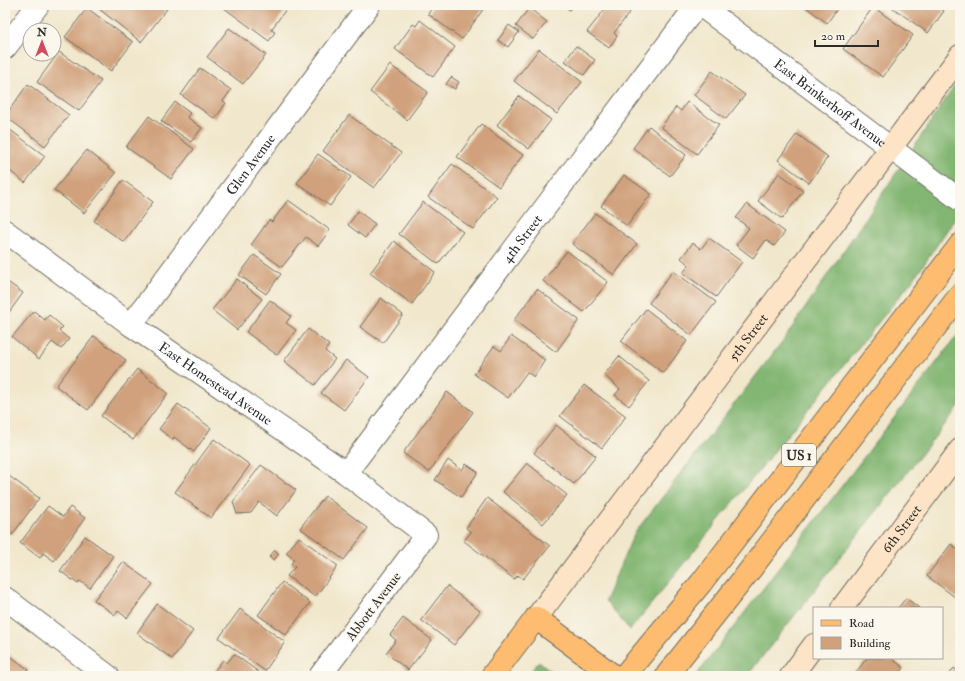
<svg xmlns="http://www.w3.org/2000/svg" width="965" height="681" font-family="'IM FELL Double Pica',serif">
	<style>
		.forest { fill: #82b672; stroke: #56704e }
		.building { fill: #d0a17b }
		.lines { fill: none; stroke-linecap: round; stroke-linejoin: round }
		.minor-casing { stroke: #706d63; stroke-width: 24 }
		.tertiary-casing { stroke: #706d63; stroke-width: 24 }
		.secondary-casing { stroke: #706d63; stroke-width: 24 }
		.primary-casing { stroke: #706d63; stroke-width: 24 }
		.motorway-casing { stroke: #706d63; stroke-width: 24 }
		.minor { stroke: #fff; stroke-width: 22 }
		.tertiary { stroke: #fff; stroke-width: 22 }
		.secondary { stroke: #fee4c6; stroke-width: 22 }
		.primary { stroke: #fdbc70; stroke-width: 22 }
		.motorway { stroke: #fdbc70; stroke-width: 22 }
		.labels { text-anchor: middle; stroke-width: 3; stroke-linejoin: round; paint-order: stroke }
		.shield { fill: #fbf7ec; stroke: #696865; stroke-width: 1 }
		.shield-label { font-size: 13px; font-weight: bold; fill: #2b2b2b }
		.street-label { font-size: 14px; fill: #2b2b2b; stroke: #fbf7ec }
	</style>
	<rect width="100%" height="100%" fill="#fbf7ec"/>
	<filter id="ink" filterUnits="userSpaceOnUse"><feTurbulence type="fractalNoise" baseFrequency=".025" numOctaves="2"/><feDisplacementMap in="SourceGraphic" scale="8" xChannelSelector="R" yChannelSelector="G"/><feConvolveMatrix kernelMatrix="1 2 1 2 8 2 1 2 1" color-interpolation-filters="sRGB"/></filter>
	<filter id="wash" filterUnits="userSpaceOnUse"><feTurbulence type="fractalNoise" baseFrequency=".012" numOctaves="4" result="noise"/><feDisplacementMap in="SourceGraphic" scale="16" xChannelSelector="R" yChannelSelector="G"/><feGaussianBlur stdDeviation="0.9" result="paint"/><feColorMatrix in="noise" values="0 0 0 0 0 0 0 0 0 0 0 0 0 0 0 0 0 1.4 0 .05"/><feComposite in="paint" operator="in"/></filter>
	<g filter="url(#wash)">
		<rect width="100%" height="100%" fill="#f1e7cc"/>
		<!-- forest -->
		<g class="forest">
			<path d="M960,78V211L916,276L630,630L605,601L634,534L785,338Z"/>
			<path d="M960,332V405L747,676H696Z"/>
			<path d="M539,661L556,676H527Z"/>
		</g>
		<g id="blocks">
			<!-- building -->
			<g class="building">
				<path d="M94,5H162L167,9L141,42Z"/>
				<path d="M220,5H289L271,30L275,32L269,41Z"/>
				<path d="M434,5H480L484,8L462,39L428,14Z"/>
				<path d="M562,5H574L570,10Z"/>
				<path d="M608,5H630L633,8L614,33L617,36L609,48L587,32Z"/>
				<path d="M803,5H840L827,23Z"/>
				<path d="M889,5H936L944,11L928,33Z"/>
				<path d="M873,7L913,35L883,77L843,49Z"/>
				<path d="M87,8L133,42L111,71L65,37Z"/>
				<path d="M529,8L547,22L533,39L516,26Z"/>
				<path d="M420,20L455,47L433,77L395,49L413,24L416,26Z"/>
				<path d="M509,25L519,32L508,47L498,40Z"/>
				<path d="M229,28L266,55L243,84L207,57Z"/>
				<path d="M576,46L595,60L584,75L565,61Z"/>
				<path d="M539,49L582,82L557,114L514,81Z"/>
				<path d="M59,52L101,81L79,111L37,82Z"/>
				<path d="M390,65L428,92L407,120L370,92Z"/>
				<path d="M200,68L231,90L223,101L226,103L215,119L181,95Z"/>
				<path d="M712,71L745,95L726,119L694,95Z"/>
				<path d="M451,77L459,82L455,89L446,84Z"/>
				<path d="M28,84L69,115L45,146L5,116Z"/>
				<path d="M519,96L551,120L529,149L497,125Z"/>
				<path d="M175,102L190,113L187,117L202,128L191,142L161,121Z"/>
				<path d="M687,102L719,125L697,154L661,127L676,107L681,111Z"/>
				<path d="M349,115L401,153L374,188L323,151Z"/>
				<path d="M149,116L194,149L171,179L126,147Z"/>
				<path d="M481,124L523,155L499,187L457,157Z"/>
				<path d="M5,126L45,156L25,183L5,167Z"/>
				<path d="M649,126L686,155L670,176L633,148Z"/>
				<path d="M797,134L828,157L809,183L778,160Z"/>
				<path d="M87,150L116,173L84,213L54,190Z"/>
				<path d="M318,154L351,177L330,206L297,183Z"/>
				<path d="M452,164L497,197L473,229L428,197Z"/>
				<path d="M779,173L803,191L782,219L758,201Z"/>
				<path d="M624,175L651,194L627,226L601,206Z"/>
				<path d="M123,180L153,202L124,242L94,221Z"/>
				<path d="M288,200L330,230L318,246L306,237L282,267L251,245L269,220L272,222Z"/>
				<path d="M423,202L463,232L438,264L399,234Z"/>
				<path d="M747,204L785,232L774,246L766,240L753,258L736,245L749,228L736,218Z"/>
				<path d="M358,211L375,224L365,238L348,225Z"/>
				<path d="M595,213L637,244L614,275L572,244Z"/>
				<path d="M709,238L742,262L716,297L683,273L689,265L681,258L693,243L701,249Z"/>
				<path d="M394,241L435,272L412,304L370,273Z"/>
				<path d="M567,251L608,282L584,312L543,281Z"/>
				<path d="M254,255L281,274L266,294L239,275Z"/>
				<path d="M673,271L716,302L691,335L649,303Z"/>
				<path d="M237,279L262,299L237,330L212,310Z"/>
				<path d="M5,280L23,293L5,318Z"/>
				<path d="M537,289L579,320L556,352L514,320Z"/>
				<path d="M381,298L403,315L383,343L360,327Z"/>
				<path d="M270,300L291,316L286,323L296,330L277,355L246,332Z"/>
				<path d="M646,309L687,341L663,373L621,341Z"/>
				<path d="M34,311L45,320L49,315L63,327L59,331L69,339L61,349L52,342L39,359L12,337Z"/>
				<path d="M308,329L329,345L325,351L335,359L315,385L284,361Z"/>
				<path d="M94,336L126,360L88,410L56,386Z"/>
				<path d="M511,336L545,360L534,377L527,372L508,398L474,374L494,346L501,351Z"/>
				<path d="M619,356L649,381L629,406L615,395L620,389L604,375Z"/>
				<path d="M346,360L369,377L344,410L321,393Z"/>
				<path d="M137,369L168,393L133,440L101,416Z"/>
				<path d="M584,385L626,416L602,448L560,416Z"/>
				<path d="M447,392L473,412L429,472L403,453Z"/>
				<path d="M178,404L211,428L194,452L174,437L173,440L159,429Z"/>
				<path d="M556,425L596,456L574,484L534,453Z"/>
				<path d="M214,439L250,465L211,518L175,492Z"/>
				<path d="M448,460L462,470L466,464L478,472L461,497L435,480Z"/>
				<path d="M527,463L567,495L543,524L503,492Z"/>
				<path d="M261,465L296,490L277,516L259,502L251,513L237,514L233,502Z"/>
				<path d="M9,476L39,498L12,535L5,530V482Z"/>
				<path d="M325,496L368,528L344,560L300,528Z"/>
				<path d="M487,498L550,546L523,579L518,575L514,579L464,541L471,532L466,528Z"/>
				<path d="M48,506L63,517L70,507L85,518L54,561L43,553L40,558L20,543Z"/>
				<path d="M85,536L113,556L90,588L80,581L78,584L60,571Z"/>
				<path d="M299,537L338,566L315,597L287,576L295,567L291,564L294,559L286,553Z"/>
				<path d="M951,544L960,551V601L927,576Z"/>
				<path d="M275,550L279,554L274,560L269,557Z"/>
				<path d="M123,562L153,584L127,618L118,611L115,615L94,600Z"/>
				<path d="M282,582L310,603L286,635L258,615Z"/>
				<path d="M447,586L480,611L454,645L421,620Z"/>
				<path d="M906,598L919,608H898Z"/>
				<path d="M157,604L193,631L172,659L137,633Z"/>
				<path d="M240,609L285,642L265,671L219,638Z"/>
				<path d="M403,618L432,640L408,670L386,653L396,640L390,635Z"/>
				<path d="M5,652L29,670L24,676H5Z"/>
				<path d="M234,654L264,676H214L212,674L223,660L227,663Z"/>
				<path d="M867,658H891L904,668L898,676H853Z"/>
				<path d="M954,668L960,673V676H948Z"/>
			</g>
		</g>
	</g>
	<g filter="url(#ink)">
		<use href="#blocks" fill-opacity="0" stroke="#706d63" stroke-width="1"/>
		<g class="lines">
			<!-- minor casing -->
			<g class="minor-casing">
				<g id="minor">
					<path d="M5,48L38,5"/>
					<path id="s1" d="M5,231L131,325L346,473L426,535L320,676"/>
					<path id="s2" d="M131,325L369,5"/>
					<path id="s3" d="M346,473L697,5"/>
					<path d="M5,598L108,676"/>
				</g>
			</g>
			<!-- tertiary casing -->
			<g class="tertiary-casing">
				<g id="tertiary">
					<path id="s4" d="M700,5L960,200"/>
				</g>
			</g>
			<!-- secondary casing -->
			<g class="secondary-casing">
				<g id="secondary">
					<path id="s5" d="M842,608L960,450"/>
					<path id="s6" d="M536,618L960,56"/>
					<path d="M791,676L814,645"/>
				</g>
			</g>
			<!-- primary casing -->
			<g class="primary-casing">
				<path id="primary" d="M536,618L614,676"/>
			</g>
			<!-- motorway casing -->
			<g class="motorway-casing">
				<g id="motorway">
					<path d="M492,676L536,618"/>
					<path d="M624,676L701,583L960,245"/>
					<path d="M666,676L747,574L960,295"/>
				</g>
			</g>
			<!-- minor -->
			<use href="#minor" class="minor"/>
			<!-- tertiary -->
			<use href="#tertiary" class="tertiary"/>
			<!-- secondary -->
			<use href="#secondary" class="secondary"/>
			<!-- primary -->
			<use href="#primary" class="primary"/>
			<!-- motorway -->
			<use href="#motorway" class="motorway"/>
		</g>
	</g>
	<g class="labels">
		<!-- shield labels -->
		<rect class="shield" x="782" y="444" width="34" height="22" rx="3"/>
		<g class="shield-label">
			<text x="799" y="460">US 1</text>
		</g>
		<!-- street labels -->
		<g class="street-label">
			<text dy="5" stroke="none"><textPath href="#s4" startOffset="163">East Brinkerhoff Avenue</textPath></text>
			<text dy="5" stroke="none"><textPath href="#s2" startOffset="200">Glen Avenue</textPath></text>
			<text dy="5" stroke="none"><textPath href="#s3" startOffset="293">4th Street</textPath></text>
			<text dy="5" stroke="none"><textPath href="#s6" startOffset="352">5th Street</textPath></text>
			<text dy="5" stroke="none"><textPath href="#s1" startOffset="260">East Homestead Avenue</textPath></text>
			<text dy="5" stroke="none"><textPath href="#s5" startOffset="99">6th Street</textPath></text>
			<text transform="translate(373 606) rotate(-53)" y="5">Abbott Avenue</text>
		</g>
	</g>
	<!-- margin -->
	<rect width="965" height="681" fill="none" stroke="#fbf7ec" stroke-width="20"/>
	<!-- legend -->
	<rect x="813" y="607" width="130" height="52" fill="#fbf7ec" stroke="#a8a59f"/>
	<rect x="821" y="620" width="20" height="6" fill="#fdbc70" stroke="#a8a59f"/>
	<text x="849" y="627" font-size="12" fill="#2b2b2b">Road</text>
	<rect x="821" y="637" width="20" height="12" fill="#d0a17b" stroke="#a8a59f"/>
	<text x="849" y="647" font-size="12" fill="#2b2b2b">Building</text>
	<!-- north arrow -->
	<g transform="translate(42 42)"><circle r="19" fill="#fbf7ec" stroke="#a8a59f"/>
	<path d="M0-3L7 15L0 10L-7 15Z" fill="#d1495b"/>
	<text y="-6" font-size="11" font-weight="bold" text-anchor="middle" fill="#2b2b2b">N</text>
	</g>
	<!-- scale -->
	<path d="M815 40v6h63v-6" fill="none" stroke="#2b2b2b" stroke-width="2"/>
	<text x="821" y="40" font-size="12" fill="#2b2b2b" stroke="#fbf7ec" stroke-width="3" paint-order="stroke">20 m</text>
</svg>
